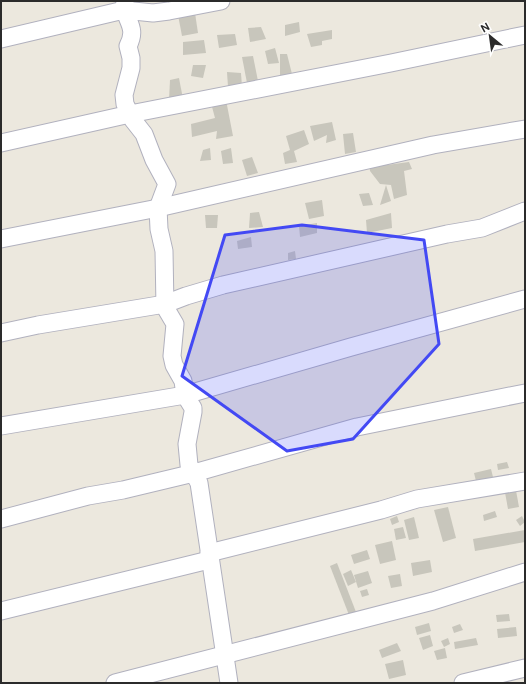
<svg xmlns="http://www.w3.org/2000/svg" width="526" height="684" font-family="'DM Sans',sans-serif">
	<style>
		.building { fill: #c8c6bc }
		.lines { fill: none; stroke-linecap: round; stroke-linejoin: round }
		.minor-casing { stroke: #b1b1be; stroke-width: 19 }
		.minor { stroke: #fff; stroke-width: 17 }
		.marked { fill: #4349f4; fill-opacity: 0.2; stroke: #4349f4; stroke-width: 3; stroke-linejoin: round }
	</style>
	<rect width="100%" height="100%" fill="#ece8de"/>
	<!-- building -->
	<g class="building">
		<path d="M195,13L198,33L182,36L178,15Z"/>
		<path d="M299,22L300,32L285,36V25Z"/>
		<path d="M261,27L266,39L250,42L248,28Z"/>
		<path d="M332,30V39L322,41V45L311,47L307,34Z"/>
		<path d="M235,34L237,45L219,48L217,35Z"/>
		<path d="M204,40L206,53L183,55V42Z"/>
		<path d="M275,48L279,63L268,64L265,51Z"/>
		<path d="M280,54H287L293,78H280Z"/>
		<path d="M253,56L258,81L247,83L242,57Z"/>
		<path d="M193,65H206L203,78L191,76Z"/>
		<path d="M227,72L241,73L242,87H228Z"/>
		<path d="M179,78L183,99L169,100L170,80Z"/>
		<path d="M226,100L233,136L216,139L217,131L192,137L191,124L215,118L211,103Z"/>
		<path d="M332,122L336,140L326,143L327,135L314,141L310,126Z"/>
		<path d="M304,130L309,144L294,151L297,162L285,164L283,153L290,150L286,136Z"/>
		<path d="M353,133L356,152L345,154L343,134Z"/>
		<path d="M210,148L211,160L200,161L203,150Z"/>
		<path d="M231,148L233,163L223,164L221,151Z"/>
		<path d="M252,157L258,173L247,176L242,160Z"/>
		<path d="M385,160L387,165L409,162L412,169L404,171L407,195L394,199L391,185L380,184L370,171L369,163Z"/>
		<path d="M386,185L391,201L380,205Z"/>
		<path d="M369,193L373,205L363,206L359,194Z"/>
		<path d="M322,200L324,216L309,219L305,203Z"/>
		<path d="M259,212L263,227L249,228L250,213Z"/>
		<path d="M391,213L392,228L367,233L366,220Z"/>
		<path d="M205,215H218L217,228H206Z"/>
		<path d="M317,223V233L300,237L299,226Z"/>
		<path d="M251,237L252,247L238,249L237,241Z"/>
		<path d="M295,251L296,259L288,260V253Z"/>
		<path d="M507,462L509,468L498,470L497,464Z"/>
		<path d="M491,469L493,477L476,481L474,473Z"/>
		<path d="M515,485L519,507L508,509L504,487Z"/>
		<path d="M448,507L456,538L443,542L434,510Z"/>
		<path d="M495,511L497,517L484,521L483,515Z"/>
		<path d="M397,516L399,522L392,525L390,519Z"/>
		<path d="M522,516L525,522L520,526L516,520Z"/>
		<path d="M414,517L419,538L409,540L404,520Z"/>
		<path d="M403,527L406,538L396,540L394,529Z"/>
		<path d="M525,530V542L475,551L473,539Z"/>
		<path d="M392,541L396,560L380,564L375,545Z"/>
		<path d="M367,550L370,559L354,564L351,555Z"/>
		<path d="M430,560L432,572L413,576L411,563Z"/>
		<path d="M337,563L356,612L349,615L330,566Z"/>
		<path d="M351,570L356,582L348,586L343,574Z"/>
		<path d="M368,571L372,583L358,588L354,575Z"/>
		<path d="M400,574L402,586L391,588L388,576Z"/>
		<path d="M367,589L369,595L362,597L360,591Z"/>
		<path d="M509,614L510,621L497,622L496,615Z"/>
		<path d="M429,623L431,631L417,635L415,627Z"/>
		<path d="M460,624L463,630L454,633L452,627Z"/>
		<path d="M516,627L517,636L498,638L497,629Z"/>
		<path d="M430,635L433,646L423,650L419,638Z"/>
		<path d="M448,638L450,644L444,647L441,641Z"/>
		<path d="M476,638L478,645L455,649L454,642Z"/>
		<path d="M397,643L401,651L382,658L379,650Z"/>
		<path d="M445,648L447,658L437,660L434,651Z"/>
		<path d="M403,660L406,675L389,679L385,664Z"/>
	</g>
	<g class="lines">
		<!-- minor casing -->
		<g class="minor-casing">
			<g id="minor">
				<path d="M125,1C122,20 139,25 128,46L131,58V68L124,95L125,104L133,120L144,134L154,160L167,184L158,208L159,229L164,251L165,307L175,324L172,356L174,365L183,381L185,395L193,408V412L187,444L189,465L199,483L229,683"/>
				<path d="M1,39L124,10L153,13L169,11L221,1"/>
				<path d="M1,143L130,114L391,63L525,35"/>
				<path d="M1,239L158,208L433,145L525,129"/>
				<path d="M1,333L38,325L165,304L186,296L223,285L447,234L482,228L525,211"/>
				<path d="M1,426L185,395L351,347L525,299"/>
				<path d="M1,519L88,496L123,490L194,473L357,427L525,393"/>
				<path d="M209,553L381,510L417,499L525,481"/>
				<path d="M1,611L209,560"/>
				<path d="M115,683L433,601L525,572"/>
				<path d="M463,683L525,668"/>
			</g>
		</g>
		<!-- minor -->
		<use href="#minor" class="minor"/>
	</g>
	<!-- marked area -->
	<path class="marked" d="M302,225L424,240L439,344L353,439L287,451L182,376L225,235Z"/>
	<!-- border -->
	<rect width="526" height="684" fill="none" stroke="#2b2b2b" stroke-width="4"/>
	<!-- north arrow -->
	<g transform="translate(490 36) rotate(331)" stroke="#ffffff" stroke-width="3" paint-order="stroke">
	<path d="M0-3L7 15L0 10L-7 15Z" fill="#2b2b2b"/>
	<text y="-6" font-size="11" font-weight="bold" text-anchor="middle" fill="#2b2b2b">N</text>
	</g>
</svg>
